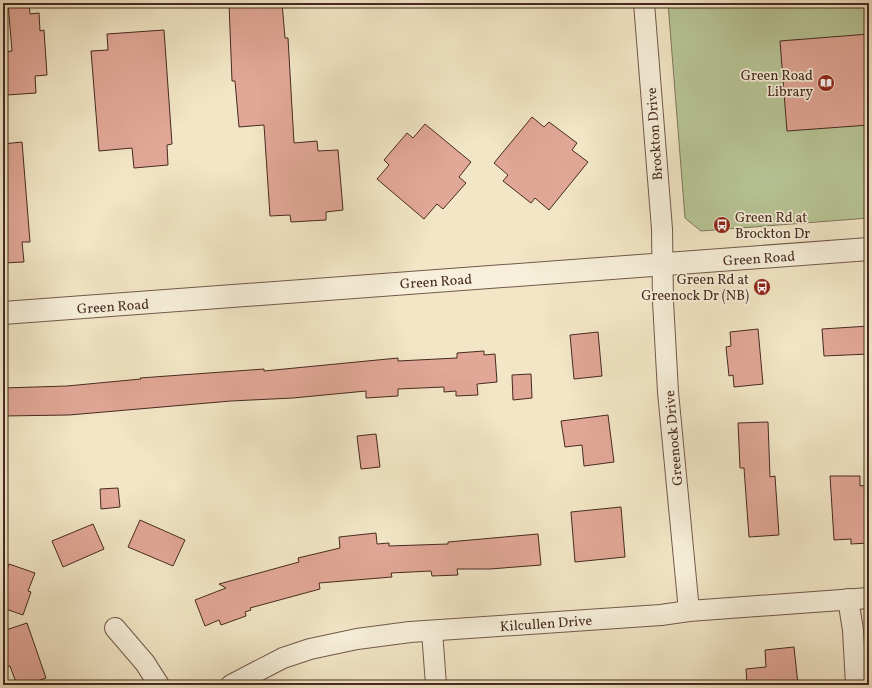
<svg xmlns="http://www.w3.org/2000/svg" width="872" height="688" font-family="Vollkorn,serif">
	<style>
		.green { fill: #b8c697; stroke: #7f785c }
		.building { fill: #e1a797; stroke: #462a20 }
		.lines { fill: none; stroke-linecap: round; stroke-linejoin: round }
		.minor-casing { stroke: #71594a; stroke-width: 22 }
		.tertiary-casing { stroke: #71594a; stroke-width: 24 }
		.minor { stroke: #f7efda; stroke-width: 20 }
		.tertiary { stroke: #f7efda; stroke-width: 22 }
		.labels { text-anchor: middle; stroke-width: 3.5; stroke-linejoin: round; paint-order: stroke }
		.poi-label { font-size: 14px; fill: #462a20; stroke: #f7efda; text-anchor: end }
		.street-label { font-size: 14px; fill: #462a20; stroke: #f7efda }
	</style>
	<rect width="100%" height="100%" fill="#f2e6c6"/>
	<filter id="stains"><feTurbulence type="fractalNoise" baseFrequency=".005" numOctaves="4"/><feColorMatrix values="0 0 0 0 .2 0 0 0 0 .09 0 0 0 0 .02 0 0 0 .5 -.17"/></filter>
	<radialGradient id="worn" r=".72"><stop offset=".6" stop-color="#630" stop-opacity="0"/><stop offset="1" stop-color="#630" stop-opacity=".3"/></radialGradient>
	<!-- green -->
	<path class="green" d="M668,3H869V218L701,231L685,218Z"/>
	<!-- building -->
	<g class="building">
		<path d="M8,3H29L30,14L39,13L40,31L44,30L47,75L35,76L36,93L7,95L4,52L12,51Z"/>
		<path d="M229,3H282L285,38H288L294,143L317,141L318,151L338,150L343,210L326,212V220L291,222L290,215L270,216L264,125L239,127L235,81H232Z"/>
		<path d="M164,30L172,144L167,145L168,165L134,168L132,148L99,151L91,51L108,50L107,34Z"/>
		<path d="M869,34V125L787,131L780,41Z"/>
		<path d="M532,117L544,127L549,122L577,143L572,150L588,162L549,210L535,198L531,203L503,181L508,175L494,163Z"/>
		<path d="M425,124L471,162L459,177L466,183L443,209L437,204L424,219L377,179L389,165L384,160L407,133L413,138Z"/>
		<path d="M22,142L30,242H22L24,262L3,263V144Z"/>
		<path d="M869,326V354L824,356L822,329Z"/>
		<path d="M758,329L763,384L734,387L733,375L729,376L726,347L731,346L730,332Z"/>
		<path d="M598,332L602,376L574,379L570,335Z"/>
		<path d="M484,351V355L495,354L497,382L477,384L478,395L456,396V391L444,392V387L398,389V396L366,398V391L293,398L231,401L69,415L3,416V388L67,386L141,379L140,378L264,369V371L398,358V361L457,358V353Z"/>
		<path d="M531,374L532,398L513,400L512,375Z"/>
		<path d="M608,415L614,462L584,466L582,445L565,447L561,421Z"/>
		<path d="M768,422L770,477L775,476L779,535L749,537L744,468H740L738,423Z"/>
		<path d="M376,434L380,467L361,469L357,436Z"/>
		<path d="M830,476H860V486L869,485V543L851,544V539L834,540Z"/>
		<path d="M118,488L120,507L101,509L100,489Z"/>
		<path d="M621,507L625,557L575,562L571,512Z"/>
		<path d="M140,520L185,540L173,566L128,547Z"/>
		<path d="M93,524L104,549L63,567L52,541Z"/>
		<path d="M376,533L377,544L389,543V546L448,544V542L538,534L541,565L490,569H457L458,575L432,576L431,571L391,573L392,577L319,583L320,589L250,608L251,610L245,612L246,616L221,625L219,620L205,626L195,600L226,588L219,584L299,562L298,558L340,548L339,537Z"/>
		<path d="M9,564L35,573L28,591L31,592L23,615L3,608V581Z"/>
		<path d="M27,623L46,678L26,685H17L10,666L3,668V631Z"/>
		<path d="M794,647L798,685H747L746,669L766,667L765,650Z"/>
	</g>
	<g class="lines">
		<!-- minor casing -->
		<g class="minor-casing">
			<g id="minor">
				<path d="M644,3L662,229L663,301L668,392L689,611"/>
				<path d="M848,599L853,630L856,685"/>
				<path d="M115,628L145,663L159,685"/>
				<path d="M432,631L436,685"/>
				<path d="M231,685L283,658L310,649L357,639L410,632L661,615L689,611L869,598"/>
			</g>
		</g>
		<!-- tertiary casing -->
		<g class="tertiary-casing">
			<path id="tertiary" d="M3,313L869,249"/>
		</g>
		<!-- minor -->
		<use href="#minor" class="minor"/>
		<!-- tertiary -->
		<use href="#tertiary" class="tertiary"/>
	</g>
	<!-- icons -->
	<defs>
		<g id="library-disc" transform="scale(0.9)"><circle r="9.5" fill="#8f2418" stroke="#f7efda"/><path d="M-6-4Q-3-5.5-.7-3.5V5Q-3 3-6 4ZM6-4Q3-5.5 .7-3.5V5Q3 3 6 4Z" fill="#fff"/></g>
		<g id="bus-disc" transform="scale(0.9)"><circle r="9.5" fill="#8f2418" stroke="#f7efda"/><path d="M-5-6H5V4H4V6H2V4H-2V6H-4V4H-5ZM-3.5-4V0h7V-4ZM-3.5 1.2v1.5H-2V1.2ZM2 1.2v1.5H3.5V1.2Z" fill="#fff"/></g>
	</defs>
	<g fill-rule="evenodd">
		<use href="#library-disc" x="826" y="83"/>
		<use href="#bus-disc" x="722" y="225"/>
		<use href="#bus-disc" x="762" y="287"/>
	</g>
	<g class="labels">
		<!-- poi labels -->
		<g class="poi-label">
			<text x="813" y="80">Green Road<tspan x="813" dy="16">Library</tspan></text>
			<text x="735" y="222" text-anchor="start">Green Rd at<tspan x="735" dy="16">Brockton Dr</tspan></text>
			<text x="749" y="284">Green Rd at<tspan x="749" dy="16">Greenock Dr (NB)</tspan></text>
		</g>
		<!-- street labels -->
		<g class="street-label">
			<text transform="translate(654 134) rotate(-94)" y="5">Brockton Drive</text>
			<text transform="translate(759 258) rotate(-4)" y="5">Green Road</text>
			<text transform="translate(436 281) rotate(-4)" y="5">Green Road</text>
			<text transform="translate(113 306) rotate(-4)" y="5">Green Road</text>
			<text transform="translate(673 438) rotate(-95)" y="5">Greenock Drive</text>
			<text transform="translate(546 623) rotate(-4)" y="5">Kilcullen Drive</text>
		</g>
	</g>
	<!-- margin -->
	<rect width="872" height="688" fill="none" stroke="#f2e6c6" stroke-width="16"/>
	<rect x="4" y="4" width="864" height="680" fill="none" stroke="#462a20" stroke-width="2"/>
	<rect x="8" y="8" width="856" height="672" fill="none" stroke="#462a20"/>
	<rect width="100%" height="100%" filter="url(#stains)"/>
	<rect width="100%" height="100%" fill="url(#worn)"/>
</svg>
